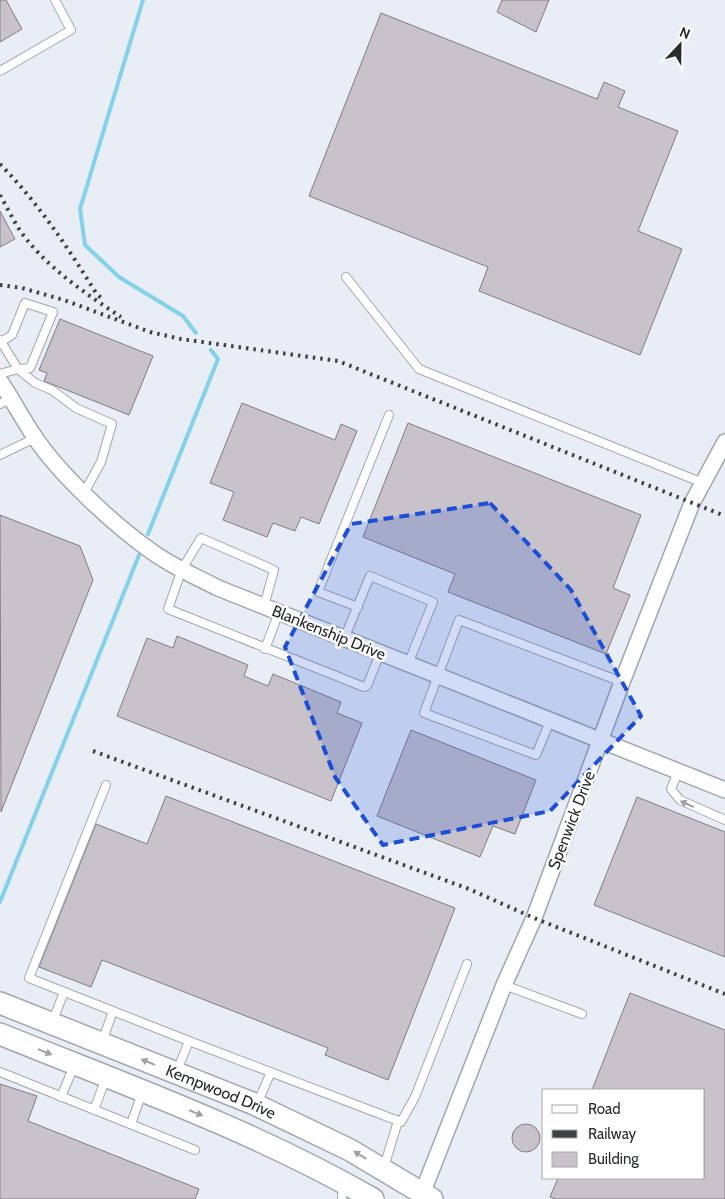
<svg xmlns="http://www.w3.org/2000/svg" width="725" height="1199" font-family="Cabin,sans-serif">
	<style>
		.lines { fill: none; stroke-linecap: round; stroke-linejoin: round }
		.stream { stroke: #84d2e9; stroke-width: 4 }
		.building { fill: #c8c2ca; stroke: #817c83 }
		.lane-casing { stroke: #a2a7af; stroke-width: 10 }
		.street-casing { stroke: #a2a7af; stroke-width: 18 }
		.secondary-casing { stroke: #a2a7af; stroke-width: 24 }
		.lane { stroke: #fff; stroke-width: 8 }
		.street { stroke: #fff; stroke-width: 15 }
		.secondary { stroke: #fff; stroke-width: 21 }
		.rail { stroke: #3f4245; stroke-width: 4; stroke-dasharray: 2.5 5; stroke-linecap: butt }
		.oneway { fill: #9fa0a1 }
		.marked { fill: #1d4ed8; fill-opacity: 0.2; stroke: #1d4ed8; stroke-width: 4; stroke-dasharray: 10 6; stroke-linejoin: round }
		.labels { text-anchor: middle; stroke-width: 5; stroke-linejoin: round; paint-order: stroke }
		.street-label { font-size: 16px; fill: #292b2e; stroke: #fff }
	</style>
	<rect width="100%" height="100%" fill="#e8edf6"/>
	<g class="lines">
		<!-- stream -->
		<g class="stream">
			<path d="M143,0L80,209L85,245L119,277L183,316L196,333"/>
			<path d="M148,534L218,359L211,350"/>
			<path d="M0,902L139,555"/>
		</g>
	</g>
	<!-- building -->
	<g class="building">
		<path d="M0,0H6L22,29L0,42Z"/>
		<path d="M502,0H549L536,32L497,12Z"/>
		<path d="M381,13L597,99L604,82L625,91L618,107L678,131L638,231L682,249L640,355L479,291L488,267L309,196Z"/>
		<path d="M0,211L15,239L0,247Z"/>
		<path d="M60,319L153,356L129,415L44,381L47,373L39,370Z"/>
		<path d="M242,403L335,440L341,424L357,431L319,524L301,517L295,531L273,523L267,537L223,520L234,492L210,483Z"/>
		<path d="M408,423L641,515L613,588L630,595L606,654L448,592L455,574L363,537Z"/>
		<path d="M0,515L80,546L93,580L1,812Z"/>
		<path d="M177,636L248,665L244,676L268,686L273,674L341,702L337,713L362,723L331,801L117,716L147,638L173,648Z"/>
		<path d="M411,730L536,780L515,834L493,826L480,857L377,816Z"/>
		<path d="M166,796L455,908L388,1080L325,1055L328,1048L102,960L91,987L39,967L96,824L147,844Z"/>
		<path d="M637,797L725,832V957L594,905Z"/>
		<path d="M630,993L725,1030V1199H556L550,1197L558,1178H704V1090H592Z"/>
		<path d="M0,1084L37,1096L28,1121L199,1189L195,1199H0Z"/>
		<circle cx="526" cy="1138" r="14"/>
	</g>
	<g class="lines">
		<!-- lane casing -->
		<g class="lane-casing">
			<g id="lane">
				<path d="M0,71L71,30L55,0"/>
				<path d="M346,277L419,369L703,483"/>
				<path d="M0,340L18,369L0,374"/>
				<path d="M1,342L12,335L25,303L53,312L30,368L18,369"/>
				<path d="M18,369L35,383L52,390L76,408L112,424L101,462L84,493"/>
				<path d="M0,404L11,398"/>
				<path d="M0,455L35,438"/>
				<path d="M264,606L274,570L201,538L182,569L168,609L364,687L367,686L380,653"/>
				<path d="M358,607L318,592L389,415"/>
				<path d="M344,639L370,576L433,602L408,664"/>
				<path d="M265,649L279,612"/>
				<path d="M550,721L536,755L424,713L459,620L622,682"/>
				<path d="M678,772L671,789L680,800L725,820"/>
				<path d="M106,785L29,978L189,1041"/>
				<path d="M504,985L582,1014"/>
				<path d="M52,1023L64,992"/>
				<path d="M102,1042L113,1011"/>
				<path d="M177,1071L189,1041L401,1122L415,1097L467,964"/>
				<path d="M0,1072L195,1150"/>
				<path d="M61,1097L74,1066"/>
				<path d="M257,1104L271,1072"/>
				<path d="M94,1110L106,1078"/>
				<path d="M131,1124L142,1093"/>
				<path d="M384,1167L398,1121"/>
				<path d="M342,1199L343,1184"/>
			</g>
		</g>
		<!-- street casing -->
		<g class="street-casing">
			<g id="street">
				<path d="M0,381C12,399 22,418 34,436C59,474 114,525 151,551C171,566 195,576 218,588L725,790"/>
				<path d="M420,1199L504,985L534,918L622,682L692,503L725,442"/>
			</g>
		</g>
		<!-- secondary casing -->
		<g class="secondary-casing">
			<g id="secondary">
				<path id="s1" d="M0,1003L252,1103L350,1150L432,1199"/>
				<path d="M0,1034C126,1085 255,1131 373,1199"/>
			</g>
		</g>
		<!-- lane -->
		<use href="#lane" class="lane"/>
		<!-- street -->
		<use href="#street" class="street"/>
		<!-- secondary -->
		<use href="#secondary" class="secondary"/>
		<!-- rail -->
		<g class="rail">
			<path d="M0,164C38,203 67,246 96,293L103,300"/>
			<path d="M0,195C7,207 13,220 21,232C46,267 86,294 121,317"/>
			<path d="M0,285L22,288L64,300L150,332L181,339L338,361L725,516"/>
			<path d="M93,751L469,889L534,918L725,994"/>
		</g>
	</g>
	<!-- one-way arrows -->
	<defs><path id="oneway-solid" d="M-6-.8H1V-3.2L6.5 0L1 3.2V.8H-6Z" transform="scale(1.25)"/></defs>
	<g class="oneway">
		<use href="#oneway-solid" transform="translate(687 804) rotate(-156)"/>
		<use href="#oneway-solid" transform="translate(45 1052) rotate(22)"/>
		<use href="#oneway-solid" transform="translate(148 1062) rotate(-158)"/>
		<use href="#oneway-solid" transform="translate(196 1113) rotate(22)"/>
		<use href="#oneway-solid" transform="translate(360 1155) rotate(-149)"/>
	</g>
	<!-- marked area -->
	<path class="marked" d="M490,503L571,590L641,716L550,811L383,845L335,777L285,647L351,524Z"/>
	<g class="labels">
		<!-- street labels -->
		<g class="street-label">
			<text transform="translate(329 632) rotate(22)" y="6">Blankenship Drive</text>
			<text transform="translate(571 820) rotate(-69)" y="6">Spenwick Drive</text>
			<text dy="6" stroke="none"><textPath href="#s1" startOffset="238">Kempwood Drive</textPath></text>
		</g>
	</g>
	<!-- legend -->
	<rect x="542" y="1089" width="162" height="90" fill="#ffffff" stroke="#a9aaab"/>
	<rect x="552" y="1105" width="25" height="8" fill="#ffffff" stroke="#a9aaab"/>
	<text x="588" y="1114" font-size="15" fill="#292b2e">Road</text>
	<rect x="552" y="1130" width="25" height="8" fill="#3f4245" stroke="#a9aaab"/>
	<text x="588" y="1139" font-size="15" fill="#292b2e">Railway</text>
	<rect x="552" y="1152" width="25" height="15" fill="#c8c2ca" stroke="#a9aaab"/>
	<text x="588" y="1164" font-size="15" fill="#292b2e">Building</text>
	<!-- north arrow -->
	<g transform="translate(680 45) rotate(22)" stroke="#ffffff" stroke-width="4" paint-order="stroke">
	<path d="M0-4L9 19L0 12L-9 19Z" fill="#292b2e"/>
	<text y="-8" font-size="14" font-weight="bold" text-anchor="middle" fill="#292b2e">N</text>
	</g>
</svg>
